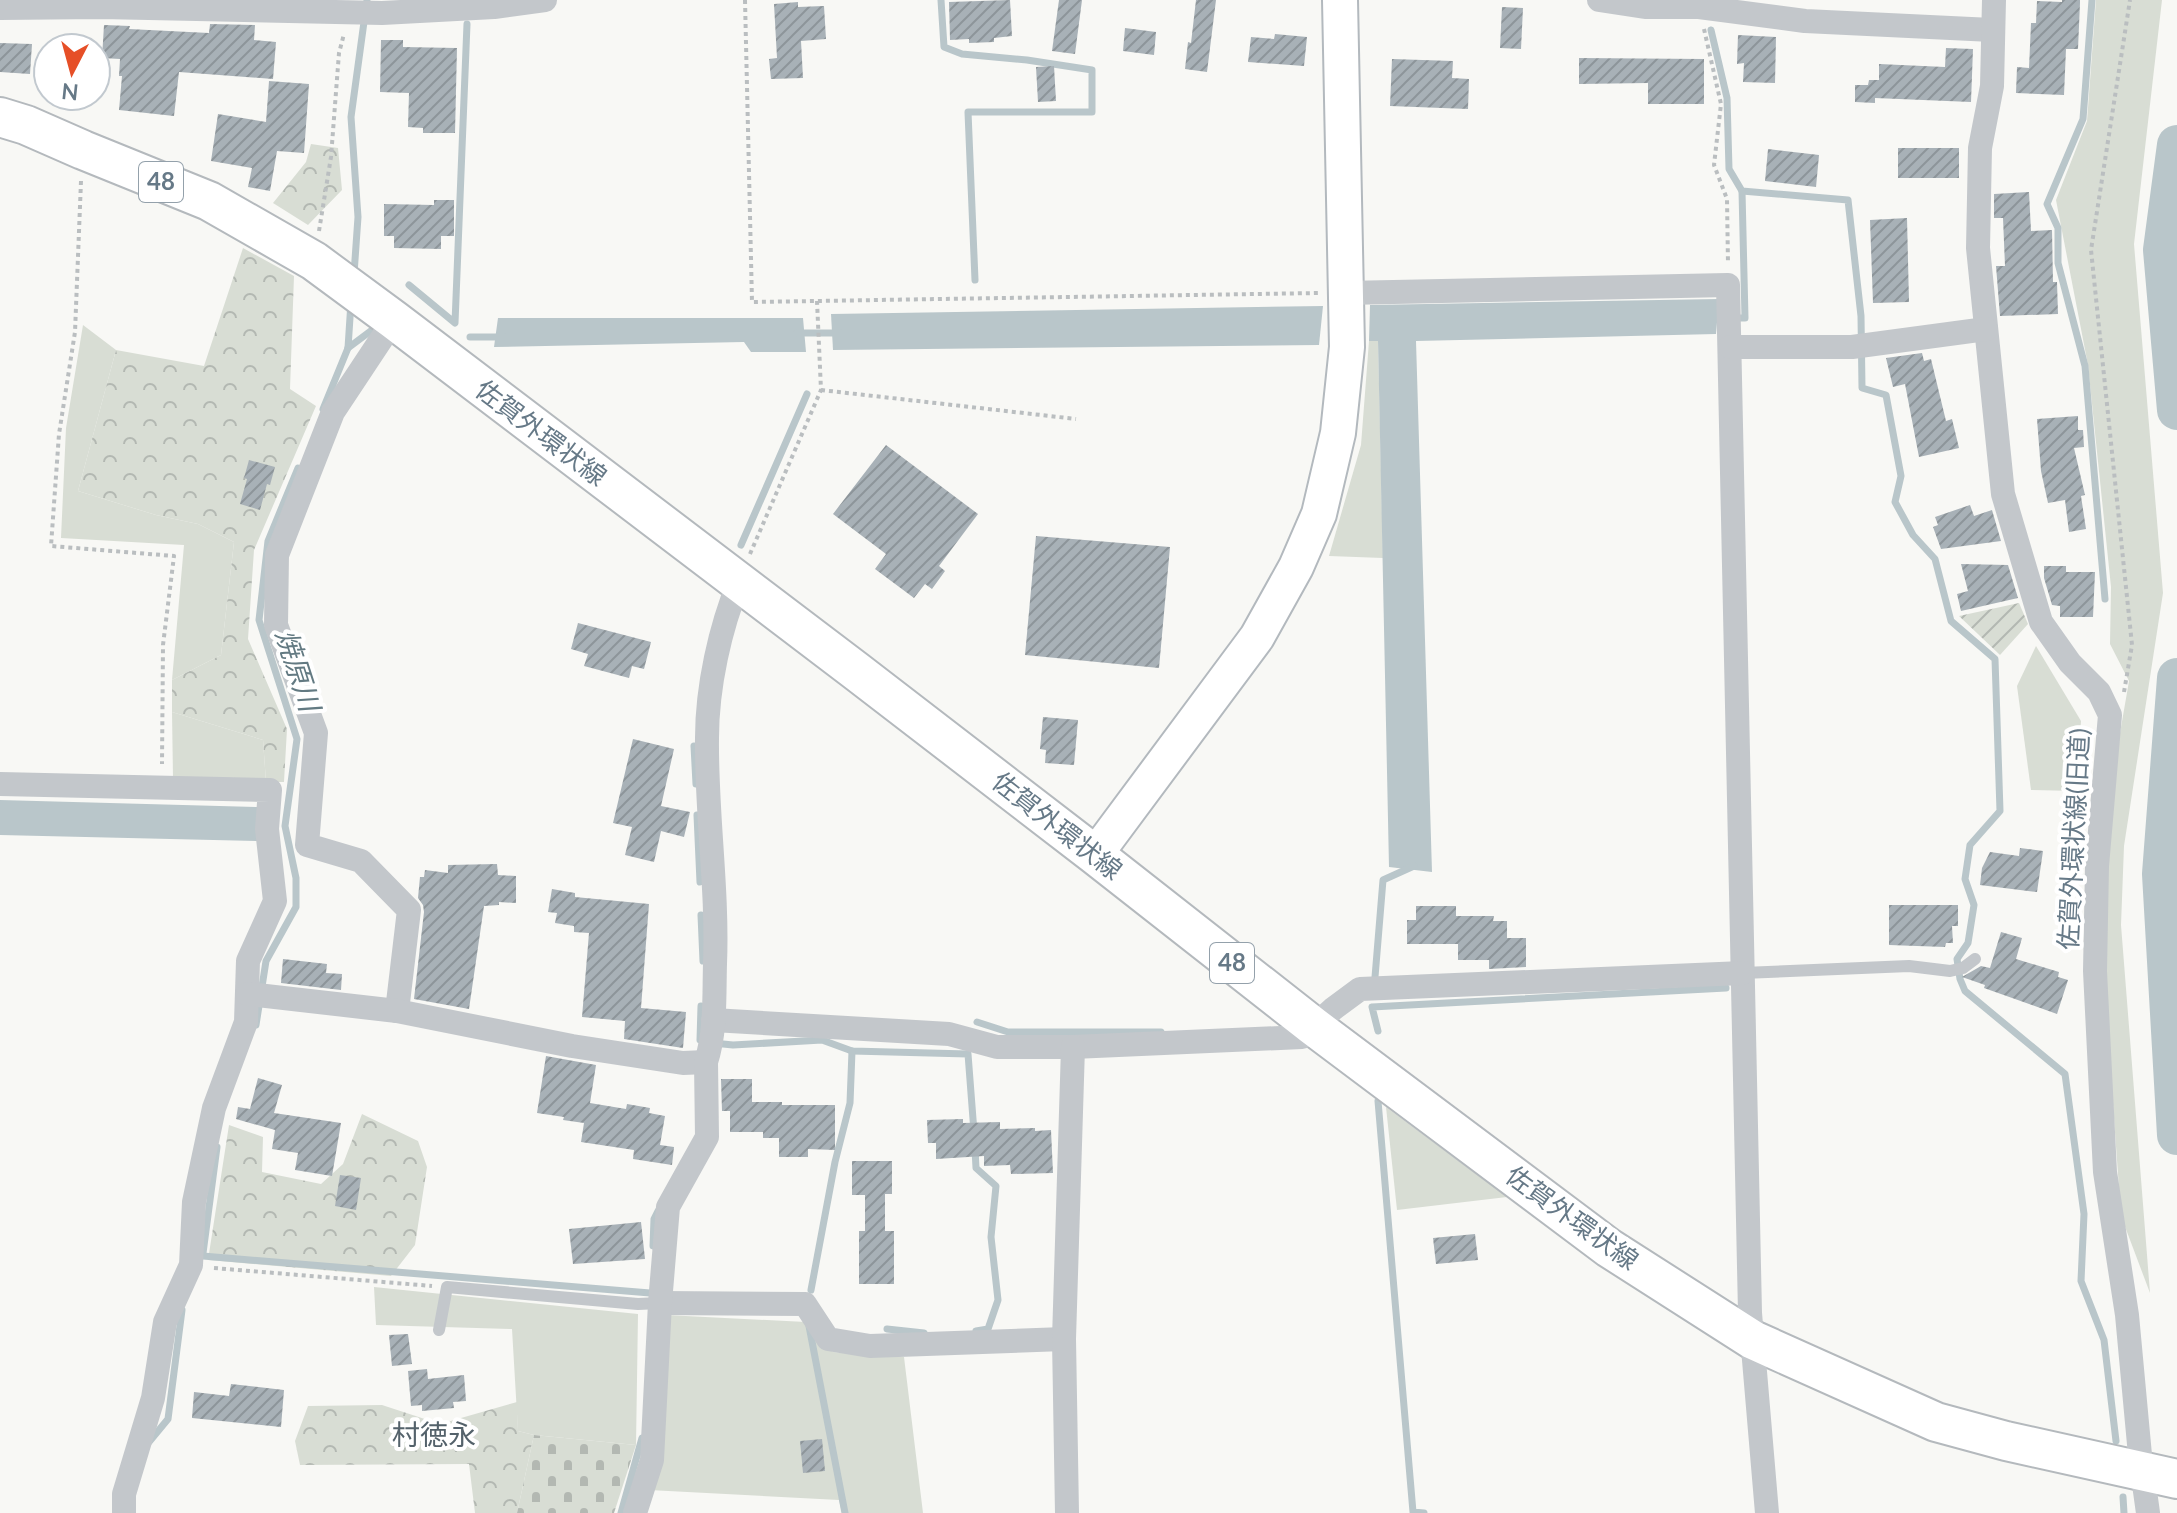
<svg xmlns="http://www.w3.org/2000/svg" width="2177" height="1513" font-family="Lato,'Noto Sans JP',sans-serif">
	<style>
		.grass { fill: #d8ddd4 }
		.forest { fill: url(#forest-crowns) }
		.cemetery { fill: url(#cemetery-stones) }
		.garden { fill: url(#garden-furrows) }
		.water { fill: #b9c6ca }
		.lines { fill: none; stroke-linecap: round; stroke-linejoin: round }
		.stream { stroke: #b9c6ca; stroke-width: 7 }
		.river { stroke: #b9c6ca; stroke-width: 40 }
		.building { fill: url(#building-hatch) }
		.secondary-casing { stroke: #b3b9be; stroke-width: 38 }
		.primary-casing { stroke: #b4b9bd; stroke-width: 42 }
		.path { stroke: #babec0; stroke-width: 4; stroke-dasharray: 4 4; stroke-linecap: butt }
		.lane { stroke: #c3c7cb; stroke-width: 12 }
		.street { stroke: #c3c7cb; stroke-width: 24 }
		.secondary { stroke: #fff; stroke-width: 34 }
		.primary { stroke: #fff; stroke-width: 38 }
		.labels { text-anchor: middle; stroke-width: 8; stroke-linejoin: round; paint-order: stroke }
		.shield { fill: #fff; stroke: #94a1ab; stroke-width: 2 }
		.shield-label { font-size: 24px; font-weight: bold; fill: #667987 }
		.street-label { font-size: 26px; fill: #667987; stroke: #fff }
		.water-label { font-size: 28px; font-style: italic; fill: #637a82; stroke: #fff }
		.neighbourhood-label { font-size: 28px; fill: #54626b; stroke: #fff }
	</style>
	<defs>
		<pattern id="forest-crowns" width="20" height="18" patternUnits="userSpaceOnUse" patternTransform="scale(2)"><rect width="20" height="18" fill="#d8ddd4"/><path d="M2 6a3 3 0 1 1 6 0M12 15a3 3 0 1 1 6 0" fill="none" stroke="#b3b8b2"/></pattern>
		<pattern id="cemetery-stones" width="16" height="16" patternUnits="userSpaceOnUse" patternTransform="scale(2)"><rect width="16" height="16" fill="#d8ddd4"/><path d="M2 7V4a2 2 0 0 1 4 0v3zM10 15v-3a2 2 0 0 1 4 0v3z" fill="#b3b8b2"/></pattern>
		<pattern id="garden-furrows" width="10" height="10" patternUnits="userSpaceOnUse" patternTransform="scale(2)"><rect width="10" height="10" fill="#d8ddd4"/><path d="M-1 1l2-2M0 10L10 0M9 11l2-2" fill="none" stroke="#b3b8b2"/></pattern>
		<pattern id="building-hatch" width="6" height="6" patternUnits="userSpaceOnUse" patternTransform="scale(2)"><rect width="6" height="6" fill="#a8b1b7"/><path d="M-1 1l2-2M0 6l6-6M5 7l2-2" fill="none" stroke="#8d959a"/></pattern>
	</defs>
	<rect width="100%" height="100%" fill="#f8f8f5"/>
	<!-- grass -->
	<g class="grass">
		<path d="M2096,0H2162L2134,244L2163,593L2124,846L2121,925L2150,1293L2121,1216L2101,936L2115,762L2129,681L2110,644L2111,587L2088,365L2056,200L2087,121Z"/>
		<path d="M83,325L116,350L78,491L156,515L198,524L234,542L221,655L172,680L184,545L61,538L66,428Z"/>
		<path d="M1369,341H1378L1383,558L1329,556L1361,445Z"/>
		<path d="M2036,646L2081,721L2076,791L2031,790L2017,686Z"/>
		<path d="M172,712L263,740L266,782L173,778Z"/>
		<path d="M1386,1107L1507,1197L1397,1210Z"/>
		<path d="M374,1287L638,1314L636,1445L534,1435L518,1431L512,1329L376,1325Z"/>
		<path d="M666,1315L806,1322L833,1352L904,1357L923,1513H842L839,1500L649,1490Z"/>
	</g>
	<!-- forest -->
	<g class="forest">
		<path d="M311,144L338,148L342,190L308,225L273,203L306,162Z"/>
		<path d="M243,248L294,276L290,389L316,406L254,550L248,639L287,729L284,782H266L263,740L172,712V680L221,655L234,542L198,524L156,515L78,491L116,350L204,366Z"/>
		<path d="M362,1114L418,1141L427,1167L415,1245L391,1276L208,1260L229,1125L263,1137L262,1172L321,1184L343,1164Z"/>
		<path d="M517,1402L518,1431L534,1435L517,1513H475L469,1464L300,1465L295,1441L308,1406L382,1405L440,1424Z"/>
	</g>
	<!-- cemetery -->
	<path class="cemetery" d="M534,1435L636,1445L614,1513H517Z"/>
	<!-- garden -->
	<path class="garden" d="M2019,603L2028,624L2000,655L1959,616Z"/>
	<!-- water -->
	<g class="water">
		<path d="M1719,299L1716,334L1416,341L1432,872L1389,867L1378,341H1369L1370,305Z"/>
		<path d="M1323,306L1319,345L833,350L831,314Z"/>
		<path d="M498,318H803L806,352H751L744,342L494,347Z"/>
		<path d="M0,800L258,807L257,841L0,835Z"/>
	</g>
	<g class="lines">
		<!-- stream -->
		<g class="stream">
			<path d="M941,0L944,47L962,54L1027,60L1092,70V112H968L975,280"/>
			<path d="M2092,0L2083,119L2047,204L2058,228V263L2085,366L2105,599"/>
			<path d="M1711,30L1727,98L1729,169L1742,191L1848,200L1861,316L1862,388L1886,395L1901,476L1895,502L1913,535L1935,559L1951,621L1995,659L2000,811L1970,845L1965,879L1974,905L1968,943L1957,959L1960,979L1965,991L2065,1074L2084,1214L2081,1281L2104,1340L2116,1441"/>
			<path d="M354,274L358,217L351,117L367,0"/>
			<path d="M409,285L455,323L467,24"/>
			<path d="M1732,318H1745L1742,191"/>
			<path d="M797,333H840"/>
			<path d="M470,337H504"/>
			<path d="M348,348L372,330"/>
			<path d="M323,409L348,348L351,302"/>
			<path d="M741,545L807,394"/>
			<path d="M694,746L696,784"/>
			<path d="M697,815L700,882"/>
			<path d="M701,915L703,961"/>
			<path d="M1375,977L1383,880L1414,866"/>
			<path d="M977,1022L1008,1032H1161"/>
			<path d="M256,1025L266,961L296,907V878L285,826L297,739L259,620L268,541L298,468"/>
			<path d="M1378,1031L1372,1007L1726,988"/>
			<path d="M700,1040L701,1006"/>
			<path d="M713,1043L733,1045L822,1040L852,1051L968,1054L974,1132"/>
			<path d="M1378,1101L1413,1512L1424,1513"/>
			<path d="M975,1149L976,1168L996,1186L991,1237L998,1300L988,1329L976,1331"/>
			<path d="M653,1246L654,1219L658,1211"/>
			<path d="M203,1253L217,1147"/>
			<path d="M203,1256L650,1293"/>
			<path d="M811,1290L835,1162L850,1103L852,1051"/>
			<path d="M809,1326L845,1513"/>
			<path d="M887,1329L924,1333"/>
			<path d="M149,1442L168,1419L182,1310"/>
			<path d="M2123,1497L2124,1513"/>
			<path d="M621,1513L642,1438"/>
		</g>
		<!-- river -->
		<g class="river">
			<path d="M2177,145L2163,250L2177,410"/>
			<path d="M2177,678L2162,874L2177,1135"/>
		</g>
	</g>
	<!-- building -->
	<g class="building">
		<path d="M1010,0L1012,36L994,38V42L969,43V39L950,40L949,2Z"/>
		<path d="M1059,0H1082L1075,54L1052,51Z"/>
		<path d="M1196,0H1216L1207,72L1185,69L1188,42L1191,43Z"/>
		<path d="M2062,0H2080V3L2078,49H2066L2064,95L2016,93L2017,67L2029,68L2031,23H2036L2037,1L2062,2Z"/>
		<path d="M798,2V7L824,6L826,39L801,41L803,78L771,79L769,59L777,58L774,4Z"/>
		<path d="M1502,7L1523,8L1521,49L1500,48Z"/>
		<path d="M210,24L255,25L254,40L276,42L273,79L179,72L174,116L119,110L122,76H119L120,59L102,58L104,25L130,26L129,29L209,33Z"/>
		<path d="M1125,28L1156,32L1154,55L1123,51Z"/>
		<path d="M1275,34L1307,37L1304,66L1248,62L1251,37L1274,39Z"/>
		<path d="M1738,35L1776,37L1775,83L1743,82L1744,63L1737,64Z"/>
		<path d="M381,40H403V47L457,48L455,133H423V128L408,127L409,93L380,92Z"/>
		<path d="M0,43L32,44L30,74L0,72Z"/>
		<path d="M1946,48L1973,49L1971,102L1875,98V103L1855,102V85H1868L1869,80H1879V64L1945,67Z"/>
		<path d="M1579,58L1704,59V104H1648V83L1579,84Z"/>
		<path d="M1392,59L1453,61L1452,78L1469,79L1468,109L1390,106Z"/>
		<path d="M1054,66L1056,101L1038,102L1036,67Z"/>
		<path d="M269,81L309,84L304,153L277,151L270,191L248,187L252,168L211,161L218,114L266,122Z"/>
		<rect x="1898" y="148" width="61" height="30"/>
		<path d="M1768,149L1819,155L1816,187L1765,181Z"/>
		<path d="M2029,192L2031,231L2052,230L2053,282H2057L2058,314L2000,316L1996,266H2005L2003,218H1994V194Z"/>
		<path d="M434,200H454V236H441V249L394,248V236H384V204L434,205Z"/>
		<path d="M1907,218L1909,302L1873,303L1870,220Z"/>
		<path d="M1922,353L1924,361L1931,359L1946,421L1952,419L1959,448L1919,457L1905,384L1893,387L1886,358Z"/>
		<path d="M2078,416V430H2083L2084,447L2074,448L2085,495L2081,496L2086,529L2069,532L2065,500L2048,503L2041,471L2037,419Z"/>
		<path d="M886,445L978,514L939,566L945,571L932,589L925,584L914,598L875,569L886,554L833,514Z"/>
		<path d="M249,460L275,467L270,485L267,484L260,510L240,504L247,479L244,478Z"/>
		<path d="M1970,505L1974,516L1992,510L2001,541L1941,549L1933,527L1938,525L1935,517Z"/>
		<path d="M1036,536L1170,547L1159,668L1025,655Z"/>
		<path d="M1961,564L2008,565L2018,598L1961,611L1957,594L1968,591Z"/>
		<path d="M2044,566H2066V572H2095L2093,617H2060V606L2052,605L2044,578Z"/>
		<path d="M578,623L651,642L644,669L632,666L629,678L584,666L588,654L571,649Z"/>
		<path d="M1043,717L1078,720L1074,765L1045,763L1046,750L1040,749Z"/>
		<path d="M633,739L674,749L661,806L690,812L684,837L661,831L654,862L625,855L632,827L613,823Z"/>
		<path d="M2020,848L2043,851L2037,892L1980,885L1982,868L1990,852L2019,856Z"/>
		<path d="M497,864L498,875L516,876V903L499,902V905L484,906L469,1009L414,999L424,912L423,905L418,898L420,877H424L425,870L448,873V865Z"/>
		<path d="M552,889L575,893V897L649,904L641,1008L686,1012L683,1048L624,1039L625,1021L582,1017L589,933L574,932V926L555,923L557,913L548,912Z"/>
		<path d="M1889,905H1958V926H1952L1953,943H1946L1945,947L1889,945Z"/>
		<path d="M1416,906H1456V916H1494L1493,921H1507V938H1526V967L1489,969V960H1458V944H1407V920H1416Z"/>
		<path d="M2001,932L2022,938L2016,959L2059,972L2058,977L2068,980L2057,1014L1984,988L1985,985L1962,977L1981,966L1990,968Z"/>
		<path d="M283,959L327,964L326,973L342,974L341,990L281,983Z"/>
		<path d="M546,1056L596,1065L590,1103L626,1109L627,1104L650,1108L649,1113L665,1116L660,1145L674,1147L672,1165L633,1159L634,1150L581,1142L584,1123L563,1120L564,1117L537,1113Z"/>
		<path d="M258,1078L282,1085L274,1113L341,1123L332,1176L295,1170L298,1153L272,1149L275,1130L236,1119L238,1107L250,1109Z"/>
		<path d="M721,1079H752V1102H782V1105H835V1150L808,1149V1157H779V1138H763V1132H730V1111H722Z"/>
		<path d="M963,1119V1123L1000,1122V1129L1035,1128V1131L1051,1130L1053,1173L1011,1174L1010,1165L984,1166V1156L936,1159V1143H928L927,1120Z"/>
		<path d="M852,1161H892V1194H885V1231H894V1284H859V1231H865V1195H852Z"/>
		<path d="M340,1175L361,1178L356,1210L335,1206Z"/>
		<path d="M641,1222L645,1259L573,1264L569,1229Z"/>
		<path d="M1475,1234L1478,1260L1436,1264L1433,1238Z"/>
		<path d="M408,1334L412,1364L392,1366L389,1335Z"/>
		<path d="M427,1369L428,1379L464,1375L466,1401L453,1402L454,1408L422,1411V1405L411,1406L408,1371Z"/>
		<path d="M231,1384L284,1390L281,1427L192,1418L194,1392L229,1396Z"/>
		<path d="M822,1439L825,1471L803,1473L800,1441Z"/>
	</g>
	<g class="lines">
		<!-- secondary casing -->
		<g class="secondary-casing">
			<path id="secondary" d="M1095,855L1257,637L1296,567L1319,514L1338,433L1347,347L1340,0"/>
		</g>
		<!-- primary casing -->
		<g class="primary-casing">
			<path id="primary" d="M0,117L26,125L83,150L209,201L314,261L394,320L856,671L1095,855L1313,1026L1609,1248L1753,1340L1936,1422L2006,1441L2177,1479"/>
		</g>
		<!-- path -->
		<g class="path">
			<path d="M745,0L752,302L1319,293"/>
			<path d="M1704,29L1721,104L1714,165L1727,199L1728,264"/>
			<path d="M81,181L75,332L59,434L51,546L174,556L163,645L162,764"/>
			<path d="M319,231L331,157L339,53L344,34"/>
			<path d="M821,390L1076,419"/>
			<path d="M750,554L821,390L817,301"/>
			<path d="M2124,692L2132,645L2091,250L2130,0"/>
			<path d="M214,1268L432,1286"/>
		</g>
		<!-- lane -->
		<g class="lane">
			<path d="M1743,973L1909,966L1950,971L1963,968L1975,959"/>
			<path d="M439,1330L447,1287L638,1304L660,1303"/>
		</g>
		<!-- street -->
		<g class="street">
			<path d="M1599,0L1645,7H1699L1805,21L1992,30"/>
			<path d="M1994,0L1992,86L1980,148L1978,248L2003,494L2041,622L2070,663L2099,692L2110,715L2097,866L2095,971L2105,1172L2127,1315L2140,1455L2148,1513"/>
			<path d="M0,8L101,7L382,13L494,7L545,0"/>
			<path d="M1345,293L1728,285L1750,1313L1767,1513"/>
			<path d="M394,320L333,412L277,555L276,625L316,733L307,845L361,861L409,910L397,1011"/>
			<path d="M1730,347H1852L1986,329"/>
			<path d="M0,784L270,790L267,829L275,901L248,961L246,1022L214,1108L194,1202L191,1265L165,1322L153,1398L124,1494V1513"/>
			<path d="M248,994L397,1011L572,1046L683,1063L706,1062"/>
			<path d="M713,1020L949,1034L997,1047H1073L1302,1037L1333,1009L1360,989L1743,973"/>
			<path d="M660,1303L805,1304L828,1339L870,1346L1064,1339"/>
			<path d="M635,1513L652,1460L660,1303L668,1207L707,1137L706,1062C716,1031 714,997 715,964C718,889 706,813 707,738C707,687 720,628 739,582"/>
			<path d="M1067,1513L1064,1339L1073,1047"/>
		</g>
		<!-- secondary -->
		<use href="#secondary" class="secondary"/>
		<!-- primary -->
		<use href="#primary" class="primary"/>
	</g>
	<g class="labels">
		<!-- shield labels -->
		<g class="shield">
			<rect x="139" y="162" width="44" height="40" rx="6"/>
			<rect x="1210" y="943" width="44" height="40" rx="6"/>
		</g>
		<g class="shield-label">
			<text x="161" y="190">48</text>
			<text x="1232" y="971">48</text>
		</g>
		<!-- street labels -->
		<g class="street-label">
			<text transform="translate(541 433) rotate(37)" y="9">佐賀外環状線</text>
			<text transform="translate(1057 826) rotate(38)" y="9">佐賀外環状線</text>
			<text transform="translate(2074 839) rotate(-87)" y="9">佐賀外環状線(旧道)</text>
			<text transform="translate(1572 1218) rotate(36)" y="9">佐賀外環状線</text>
		</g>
		<!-- water labels -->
		<g class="water-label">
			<text transform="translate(298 670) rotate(72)" y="10">焼原川</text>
		</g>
		<!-- neighbourhood labels -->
		<g class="neighbourhood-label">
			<text x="434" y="1445">村徳永</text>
		</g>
	</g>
	<!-- north arrow -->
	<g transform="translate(72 72) rotate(186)"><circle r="38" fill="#ffffff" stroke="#c2c9cf" stroke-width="2"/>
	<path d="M0-6L14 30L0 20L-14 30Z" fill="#e64f27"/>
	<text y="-12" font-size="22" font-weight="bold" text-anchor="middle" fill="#667987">N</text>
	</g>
</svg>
